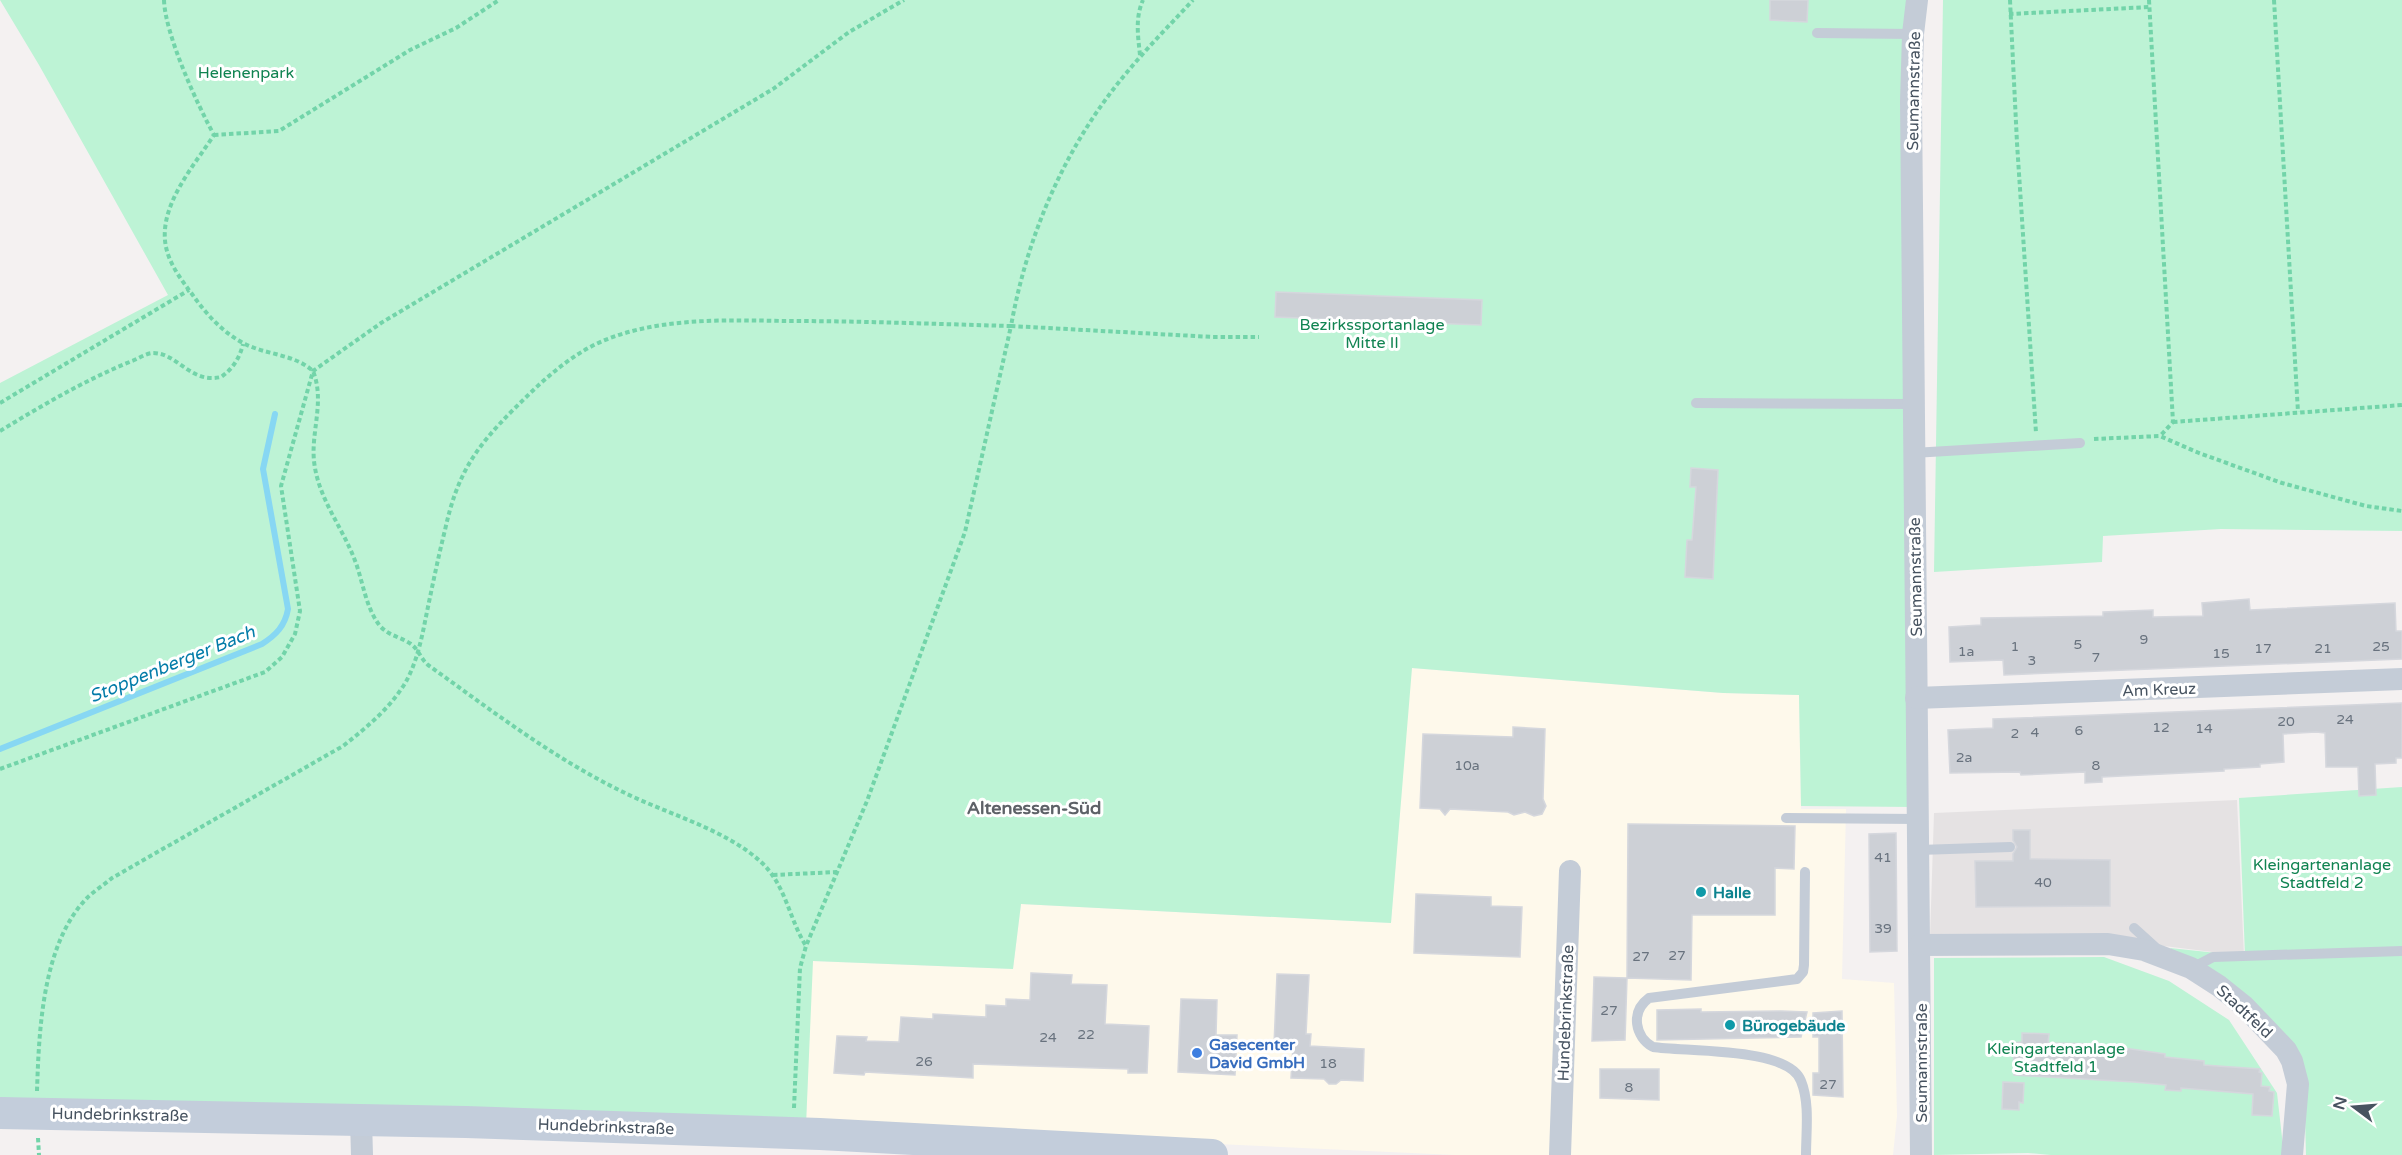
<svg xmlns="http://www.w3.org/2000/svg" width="2402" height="1155" font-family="'Varela Round',sans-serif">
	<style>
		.commercial { fill: #fef9eb }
		.education { fill: #e5e2e3 }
		.green { fill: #bdf3d5 }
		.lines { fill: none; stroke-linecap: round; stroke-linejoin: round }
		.stream { stroke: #87d7f3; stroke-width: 6 }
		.building { fill: #cdd0d6; stroke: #d5d7dd; stroke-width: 1.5 }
		.path { stroke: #72d4a9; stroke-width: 4; stroke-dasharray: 4.5 3; stroke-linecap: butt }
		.lane { stroke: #c4ccd7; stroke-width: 10 }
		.street { stroke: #c4ccd7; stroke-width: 22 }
		.secondary { stroke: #c3cddb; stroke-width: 32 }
		.culture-dot { fill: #0f9aa8; stroke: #fff; stroke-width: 2 }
		.shop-dot { fill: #3f7fe0; stroke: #fff; stroke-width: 2 }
		.labels { text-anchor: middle; stroke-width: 6; stroke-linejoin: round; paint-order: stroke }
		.number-label { font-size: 14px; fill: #68727e }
		.park-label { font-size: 16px; fill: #108351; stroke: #fff }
		.street-label { font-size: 16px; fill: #475360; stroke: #fff }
		.culture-label { font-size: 16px; font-weight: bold; fill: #0d838f; stroke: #fff; text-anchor: start }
		.shop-label { font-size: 16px; font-weight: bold; fill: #366cbe; stroke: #fff; text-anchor: start }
		.water-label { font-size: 18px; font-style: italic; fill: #037ca9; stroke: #fff }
		.neighbourhood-label { font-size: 18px; font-weight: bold; fill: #5d6167; stroke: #fff }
	</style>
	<rect width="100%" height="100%" fill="#f4f1f1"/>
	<!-- commercial -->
	<path class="commercial" d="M1411,668L1723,693L1799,695L1801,809H1846L1842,979L1894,983L1897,1116L1893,1155H1455L806,1125L812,961L1013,969L1021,904L1391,923Z"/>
	<!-- education -->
	<path class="education" d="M2237,800L2244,956L2108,939L1930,937L1934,813Z"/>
	<!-- green -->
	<g class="green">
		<path d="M0,0H1913L1914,807L1801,806L1799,695L1723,693L1412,668L1391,923L1021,904L1013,969L813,961L806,1125L0,1102V383L168,295L39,65Z"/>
		<path d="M1943,0H2402V531L2221,529L2103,536L2102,562L1934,572Z"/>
		<path d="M2402,787V1155H2306L2304,1079L2170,948L2245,956L2239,798Z"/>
		<path d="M2104,957L2169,981L2229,1020L2277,1093L2284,1155H2051L2028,1153L1934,1155V958Z"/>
	</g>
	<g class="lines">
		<!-- stream -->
		<path class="stream" d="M0,749L262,644C276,635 285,626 288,609L263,469L275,414"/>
	</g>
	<!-- building -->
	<g class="building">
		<path d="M1770,0H1808L1807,22L1770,20Z"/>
		<path d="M1276,292L1482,300L1481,325L1275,317Z"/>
		<path d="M1691,468L1718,470L1713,579L1685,577L1687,540H1692L1696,487H1690Z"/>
		<path d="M2249,599L2250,610L2395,603L2396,631H2402V659L2004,675L2003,660L1950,662L1949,627L1981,625V618L2103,616V612L2153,610V617L2203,616L2202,603Z"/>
		<path d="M2402,703V758H2396V763L2375,764L2376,795L2359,796L2358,767H2326L2325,733L2316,732L2283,734L2284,762L2260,764V767L2224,769V771L2102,777V782L2085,783V772L2021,775L2020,772L1950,773L1948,730L1993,728V719Z"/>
		<path d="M1513,727L1545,729L1543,799L1546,806L1542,814L1534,816L1525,812L1514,815L1508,812L1450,809L1445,815L1440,809L1420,808L1423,734L1513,737Z"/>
		<path d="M1628,824L1795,826L1794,869L1775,868V915H1692L1691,980L1627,978L1625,1040L1592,1041L1594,977L1627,978Z"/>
		<path d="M2013,830H2030V859L2110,860V906L1976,907L1975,861H2013V854L2017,847L2013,840Z"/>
		<path d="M1896,833L1897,951L1870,952L1869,834Z"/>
		<path d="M1416,894L1491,897V906L1522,907L1520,957L1414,953Z"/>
		<path d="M1031,973L1072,975L1071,984L1107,985L1105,1024L1149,1026L1147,1073H1128V1069L973,1064V1078L865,1072L864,1075L834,1073L837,1036L867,1037L866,1041L899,1042L901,1017L933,1019V1014L986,1017V1005L1006,1006V999L1030,1000Z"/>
		<path d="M1277,974L1309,975L1306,1034H1311L1310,1046L1364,1049L1363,1081L1341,1080L1336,1084H1329L1324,1079L1291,1078L1293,1046L1274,1045Z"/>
		<path d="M1181,999L1217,1000L1216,1035H1237L1235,1075L1178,1072Z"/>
		<path d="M1701,1009V1012L1781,1011L1807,1012L1801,1037L1657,1040V1010Z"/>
		<path d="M1842,1011L1843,1097L1813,1095V1073H1819V1037H1813V1013Z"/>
		<path d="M2022,1033L2049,1034L2048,1043L2102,1044V1047L2131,1049L2165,1054V1057L2204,1061V1065L2260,1069L2259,1072L2262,1073L2261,1086L2270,1087L2269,1091L2274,1092L2272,1116L2252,1115L2253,1094L2181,1088V1091L2165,1090L2166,1085L2134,1082L2014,1075L2013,1043L2022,1042Z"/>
		<path d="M1600,1069H1659V1100L1600,1098Z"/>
		<path d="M2003,1082L2024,1083L2023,1103L2019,1102V1110L2002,1109Z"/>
	</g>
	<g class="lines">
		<!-- path -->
		<g class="path">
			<path d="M164,0C165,34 197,104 214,135C194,166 155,209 167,251C171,266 182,281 192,294C206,314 223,333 245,344C267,355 294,354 313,371C325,401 311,431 314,461C318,498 341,525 354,558C363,580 365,607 380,626C389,636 401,637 411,644C419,650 421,659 428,665C491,710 553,758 623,792C667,814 725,829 761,862C786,885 789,919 806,946"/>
			<path d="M2010,0L2017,143L2036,433"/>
			<path d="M2149,0L2173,422L2160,436"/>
			<path d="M2274,0L2298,412"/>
			<path d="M2009,14L2150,7"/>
			<path d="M1140,55C1138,36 1135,18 1143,0"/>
			<path d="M214,135L279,131L410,50L456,28L499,0"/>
			<path d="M0,403L189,290"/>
			<path d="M2173,422L2402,405"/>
			<path d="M0,431C43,405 85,380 132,361C138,359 146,353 153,353C178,353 190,384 221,377C233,369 240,357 243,344"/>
			<path d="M2094,439L2160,436L2199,453L2282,483L2366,506L2402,511"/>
			<path d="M0,769L265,672L282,657L295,634L300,611L281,486L313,371L381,323L773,89L849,32L904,0"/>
			<path d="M773,875L837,872"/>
			<path d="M37,1091C39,1031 42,944 87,898C94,891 104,885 112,878L343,746C366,728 388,710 404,685C419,660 423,630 429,602C434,578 439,554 445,530C457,475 474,449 514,409C539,384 564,360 596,344C653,317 725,320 786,321C861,321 936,324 1011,326C1027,237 1063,152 1119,82C1142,53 1168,27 1193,0"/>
			<path d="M794,1108L800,968L806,946L867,801L965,532L1011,326L1213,337H1259"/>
			<path d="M38,1138L39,1155"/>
		</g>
		<!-- lane -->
		<g class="lane">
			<path d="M1817,33L1913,34"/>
			<path d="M1696,403L1913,404"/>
			<path d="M1913,453L2080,443"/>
			<path d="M1786,818L1918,819"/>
			<path d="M1919,850L2010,847"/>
			<path d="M1805,872L1804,965L1803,972L1797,979L1649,998C1630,1012 1635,1037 1653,1047C1687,1052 1789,1047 1801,1081C1810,1103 1806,1132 1806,1155"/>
			<path d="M2134,928L2155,947"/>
			<path d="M2192,968L2213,957L2402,951"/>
		</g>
		<!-- street -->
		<g class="street">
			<path d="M1917,0L1913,34L1911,101L1921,1155"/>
			<path d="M1916,698L2402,679"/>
			<path d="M1920,945L2108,944L2144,950L2191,968L2219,986L2244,1006L2286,1050L2292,1061L2298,1084L2292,1155"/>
			<path d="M361,1120L362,1155"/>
			<path d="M1560,1155L1570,871"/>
		</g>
		<!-- secondary -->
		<path class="secondary" d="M0,1113L466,1122L820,1134L1212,1155"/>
	</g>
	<!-- markers -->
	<g class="culture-dot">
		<circle cx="1701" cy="892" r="6"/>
		<circle cx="1730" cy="1025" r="6"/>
	</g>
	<circle class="shop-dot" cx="1197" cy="1053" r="6"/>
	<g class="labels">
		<!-- number labels -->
		<g class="number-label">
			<text x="2144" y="644">9</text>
			<text x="2078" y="649">5</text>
			<text x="2015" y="651">1</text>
			<text x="2381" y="651">25</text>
			<text x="2263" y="653">17</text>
			<text x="2323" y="653">21</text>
			<text x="1966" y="656">1a</text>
			<text x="2221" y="658">15</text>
			<text x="2096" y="662">7</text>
			<text x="2032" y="665">3</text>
			<text x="2345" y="724">24</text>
			<text x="2286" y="726">20</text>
			<text x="2161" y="732">12</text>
			<text x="2204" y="733">14</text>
			<text x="2079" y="735">6</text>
			<text x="2035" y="737">4</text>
			<text x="2015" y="738">2</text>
			<text x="1964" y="762">2a</text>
			<text x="1467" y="770">10a</text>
			<text x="2096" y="770">8</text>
			<text x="1883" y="862">41</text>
			<text x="2043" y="887">40</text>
			<text x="1883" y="933">39</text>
			<text x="1677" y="960">27</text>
			<text x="1641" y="961">27</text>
			<text x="1609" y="1015">27</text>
			<text x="1086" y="1039">22</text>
			<text x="1048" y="1042">24</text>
			<text x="924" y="1066">26</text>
			<text x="1328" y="1068">18</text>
			<text x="1828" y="1089">27</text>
			<text x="1629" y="1092">8</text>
		</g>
		<!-- park labels -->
		<g class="park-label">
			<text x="246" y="78">Helenenpark</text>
			<text x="1372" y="330">Bezirkssportanlage<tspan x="1372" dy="18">Mitte II</tspan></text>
			<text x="2322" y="870">Kleingartenanlage<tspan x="2322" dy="18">Stadtfeld 2</tspan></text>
			<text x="2056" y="1054">Kleingartenanlage<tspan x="2056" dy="18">Stadtfeld 1</tspan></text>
		</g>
		<!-- street labels -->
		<g class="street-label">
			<text transform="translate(1913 91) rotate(-89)" y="6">Seumannstraße</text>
			<text transform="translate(1915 577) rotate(-91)" y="6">Seumannstraße</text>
			<text transform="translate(2159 689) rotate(-2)" y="6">Am Kreuz</text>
			<text transform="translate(2245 1011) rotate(43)" y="6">Stadtfeld</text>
			<text transform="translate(1565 1013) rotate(-88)" y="6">Hundebrinkstraße</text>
			<text transform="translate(1921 1063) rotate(-90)" y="6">Seumannstraße</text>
			<text transform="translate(120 1114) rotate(1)" y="6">Hundebrinkstraße</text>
			<text transform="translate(606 1126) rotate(2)" y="6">Hundebrinkstraße</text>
		</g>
		<!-- culture labels -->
		<g class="culture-label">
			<text x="1713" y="898">Halle</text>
			<text x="1742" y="1031">Bürogebäude</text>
		</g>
		<!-- shop labels -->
		<g class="shop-label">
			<text x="1209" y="1050">Gasecenter<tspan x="1209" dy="18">David GmbH</tspan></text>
		</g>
		<!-- water labels -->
		<g class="water-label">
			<text transform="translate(172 664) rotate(-22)" y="6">Stoppenberger Bach</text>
		</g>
		<!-- neighbourhood labels -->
		<g class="neighbourhood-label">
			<text x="1034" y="814">Altenessen-Süd</text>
		</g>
	</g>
	<!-- north arrow -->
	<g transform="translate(2354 1107) rotate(286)" stroke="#ffffff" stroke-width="4.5" paint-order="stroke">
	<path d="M0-4.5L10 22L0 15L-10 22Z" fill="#475360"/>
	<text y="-9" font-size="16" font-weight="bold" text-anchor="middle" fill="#475360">N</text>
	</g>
</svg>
